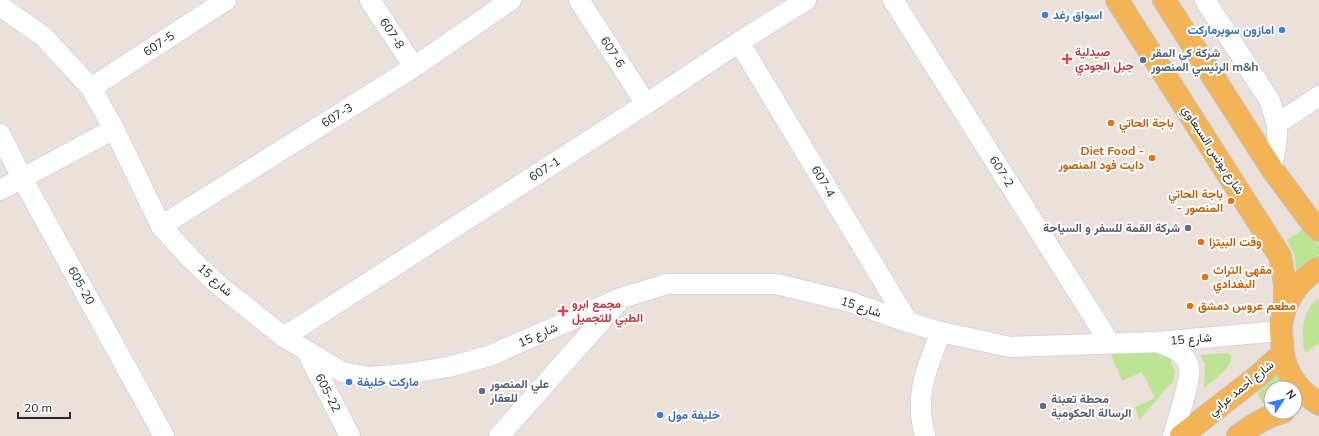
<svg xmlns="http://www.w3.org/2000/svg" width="1319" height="436" font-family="Mulish,Vazirmatn,sans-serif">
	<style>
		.green { fill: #bde495 }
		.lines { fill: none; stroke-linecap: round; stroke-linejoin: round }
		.minor-casing { stroke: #cfd6e2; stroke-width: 22 }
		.major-casing { stroke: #c3c3c3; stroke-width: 24 }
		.minor { stroke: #fff; stroke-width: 20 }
		.major { stroke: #f3b457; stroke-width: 22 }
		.shop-dot { fill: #3f7fe0; stroke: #fff; stroke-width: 1.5 }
		.health-dot { fill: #e0444e; stroke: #fff; stroke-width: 1.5 }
		.service-dot { fill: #5c6f8a; stroke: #fff; stroke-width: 1.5 }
		.food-dot { fill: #e8710a; stroke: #fff; stroke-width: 1.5 }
		.labels { text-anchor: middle; stroke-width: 4; stroke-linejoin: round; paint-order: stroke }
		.shop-label { font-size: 12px; font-weight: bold; fill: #366cbe; stroke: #fff; text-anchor: start }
		.street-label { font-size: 12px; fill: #292929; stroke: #fff }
		.health-label { font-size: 12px; font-weight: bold; fill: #be3a42; stroke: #fff; text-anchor: start }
		.service-label { font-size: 12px; font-weight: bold; fill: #4e5e75; stroke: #fff; text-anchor: start }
		.food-label { font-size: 12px; font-weight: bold; fill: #c56008; stroke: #fff; text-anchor: start }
	</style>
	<rect width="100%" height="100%" fill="#ece1da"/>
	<!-- green -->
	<g class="green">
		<path d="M1303,229L1319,245V254L1296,270L1294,254L1287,240Z"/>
		<path d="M1317,299L1319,302V343L1305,353C1300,335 1302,312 1317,299Z"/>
		<path d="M1160,350L1170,359L1175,371L1173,381L1139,420L1135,407L1155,398L1142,372L1122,381L1110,352Z"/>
		<path d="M1227,353L1231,355C1234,366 1212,381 1204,388L1205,364L1200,355Z"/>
		<path d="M1277,370L1288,388H1280L1278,384H1275L1271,388V400L1263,403L1257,394L1268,383Z"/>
	</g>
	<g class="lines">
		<!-- minor casing -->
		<g class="minor-casing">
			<g id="minor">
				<path id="s1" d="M370,0L414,67"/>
				<path id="s2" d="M579,0L646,104"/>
				<path id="s3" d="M893,0L1110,343"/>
				<path d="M1205,0L1270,101L1277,124V138L1272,169"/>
				<path d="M0,6L43,36L91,88L114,129L161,226L191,259L221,287L284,337L342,372L369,377L405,374L448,367L489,356L621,298L667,284H776L847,301L908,322L941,332L1010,347L1157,342L1281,331"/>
				<path id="s4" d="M739,42L908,322"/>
				<path id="s5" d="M91,88L226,0"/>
				<path d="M1277,124L1319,96"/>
				<path id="s6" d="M0,134L22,178L164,436"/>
				<path d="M0,190L114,129"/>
				<path id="s7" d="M161,226L414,67L511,0"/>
				<path id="s8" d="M284,337L646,104L739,42L806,0"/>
				<path d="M1157,342C1169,346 1185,351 1189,366C1192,376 1177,423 1173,436"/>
				<path id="s9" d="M306,350L350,436"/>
				<path d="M499,436L617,303"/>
				<path d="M925,436C914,395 926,370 941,332"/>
			</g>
		</g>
		<!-- major casing -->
		<g class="major-casing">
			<g id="major">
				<path d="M1117,0L1280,256L1285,284V308"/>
				<path d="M1164,0L1272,169L1312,223L1319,230"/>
				<path d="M1319,268C1299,280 1284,301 1281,325C1281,330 1281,336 1282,341C1282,353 1285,366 1291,376C1298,388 1308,397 1319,404"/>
				<path d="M1181,436L1258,376L1282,354"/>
				<path d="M1238,436C1252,426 1266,416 1283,412"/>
			</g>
		</g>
		<!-- minor -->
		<use href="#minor" class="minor"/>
		<!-- major -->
		<use href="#major" class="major"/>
	</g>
	<!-- markers -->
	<g class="shop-dot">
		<circle cx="1045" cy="15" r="4"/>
		<circle cx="1282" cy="30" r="4"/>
		<circle cx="349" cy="382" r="4"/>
		<circle cx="660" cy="415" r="4"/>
	</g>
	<g class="health-dot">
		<path d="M1065 53h4v4h4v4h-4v4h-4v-4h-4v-4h4z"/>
		<path d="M561 305h4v4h4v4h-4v4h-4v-4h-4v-4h4z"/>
	</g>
	<g class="service-dot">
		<circle cx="1143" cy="60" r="4"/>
		<circle cx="1188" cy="228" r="4"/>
		<circle cx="482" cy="391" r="4"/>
		<circle cx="1043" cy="406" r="4"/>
	</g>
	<g class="food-dot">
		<circle cx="1111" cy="123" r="4"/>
		<circle cx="1152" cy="158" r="4"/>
		<circle cx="1231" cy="201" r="4"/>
		<circle cx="1201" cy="242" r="4"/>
		<circle cx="1205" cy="277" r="4"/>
		<circle cx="1190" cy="306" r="4"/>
	</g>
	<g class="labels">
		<!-- shop labels -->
		<g class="shop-label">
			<text x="1053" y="19">اسواق رغد</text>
			<text x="1274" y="34" text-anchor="end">امازون سوبرماركت</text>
			<text x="357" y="386">ماركت خليفة</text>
			<text x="668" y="419">خليفة مول</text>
		</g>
		<!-- street labels -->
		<g class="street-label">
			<text dy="4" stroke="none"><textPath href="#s1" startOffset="40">607-8</textPath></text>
			<text dy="4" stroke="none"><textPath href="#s5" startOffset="81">607-5</textPath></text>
			<text dy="4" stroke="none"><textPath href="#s2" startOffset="62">607-6</textPath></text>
			<text dy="4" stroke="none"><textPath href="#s7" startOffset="208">607-3</textPath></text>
			<text transform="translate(1213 150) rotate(57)" y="4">شارع يونس السبعاوي</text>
			<text dy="4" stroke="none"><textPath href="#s8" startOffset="310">607-1</textPath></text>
			<text dy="4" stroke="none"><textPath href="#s3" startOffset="203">607-2</textPath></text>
			<text dy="4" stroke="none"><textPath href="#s4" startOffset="163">607-4</textPath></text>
			<text transform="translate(215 280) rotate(42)" y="4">شارع 15</text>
			<text dy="4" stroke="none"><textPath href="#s6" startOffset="172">605-20</textPath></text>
			<text transform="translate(861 307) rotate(18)" y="4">شارع 15</text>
			<text transform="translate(538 335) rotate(-24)" y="4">شارع 15</text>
			<text transform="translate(1191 339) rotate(-5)" y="4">شارع 15</text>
			<text transform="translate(1241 388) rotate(-39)" y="4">شارع أحمد عرابي</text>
			<text dy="4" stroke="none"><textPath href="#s9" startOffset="48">605-22</textPath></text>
		</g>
		<!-- health labels -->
		<g class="health-label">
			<text x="1075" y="56">صيدلية<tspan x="1075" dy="14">جبل الجودي</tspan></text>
			<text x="572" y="308">مجمع ابرو<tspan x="572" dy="14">الطبي للتجميل</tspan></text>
		</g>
		<!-- service labels -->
		<g class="service-label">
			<text x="1151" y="57">شركة كي المقر<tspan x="1151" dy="14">الرئيسي المنصور m&amp;h</tspan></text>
			<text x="1180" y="232" text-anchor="end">شركة القمة للسفر و السياحة</text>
			<text x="490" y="388">علي المنصور<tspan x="490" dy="14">للعقار</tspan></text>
			<text x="1051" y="403">محطة تعبئة<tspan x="1051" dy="14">الرسالة الحكومية</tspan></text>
		</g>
		<!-- food labels -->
		<g class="food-label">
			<text x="1119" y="127">باجة الحاتي</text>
			<text x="1144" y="155" text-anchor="end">Diet Food -<tspan x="1144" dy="14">دايت فود المنصور</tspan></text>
			<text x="1223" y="198" text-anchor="end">باجة الحاتي<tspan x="1223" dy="14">- المنصور</tspan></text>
			<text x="1209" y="246">وقت البيتزا</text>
			<text x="1213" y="274">مقهى التراث<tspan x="1213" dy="14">البغدادي</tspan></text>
			<text x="1198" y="310">مطعم عروس دمشق</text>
		</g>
	</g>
	<!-- north arrow -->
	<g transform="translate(1283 400) rotate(55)"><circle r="19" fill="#ffffff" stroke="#a9a9a9"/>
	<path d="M0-3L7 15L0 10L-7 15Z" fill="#357dfd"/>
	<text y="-6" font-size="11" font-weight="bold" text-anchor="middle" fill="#292929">N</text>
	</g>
	<!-- scale -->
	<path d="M18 412v6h52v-6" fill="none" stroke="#292929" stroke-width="2"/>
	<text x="24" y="412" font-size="12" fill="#292929" stroke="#ffffff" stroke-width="3" paint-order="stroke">20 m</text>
</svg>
